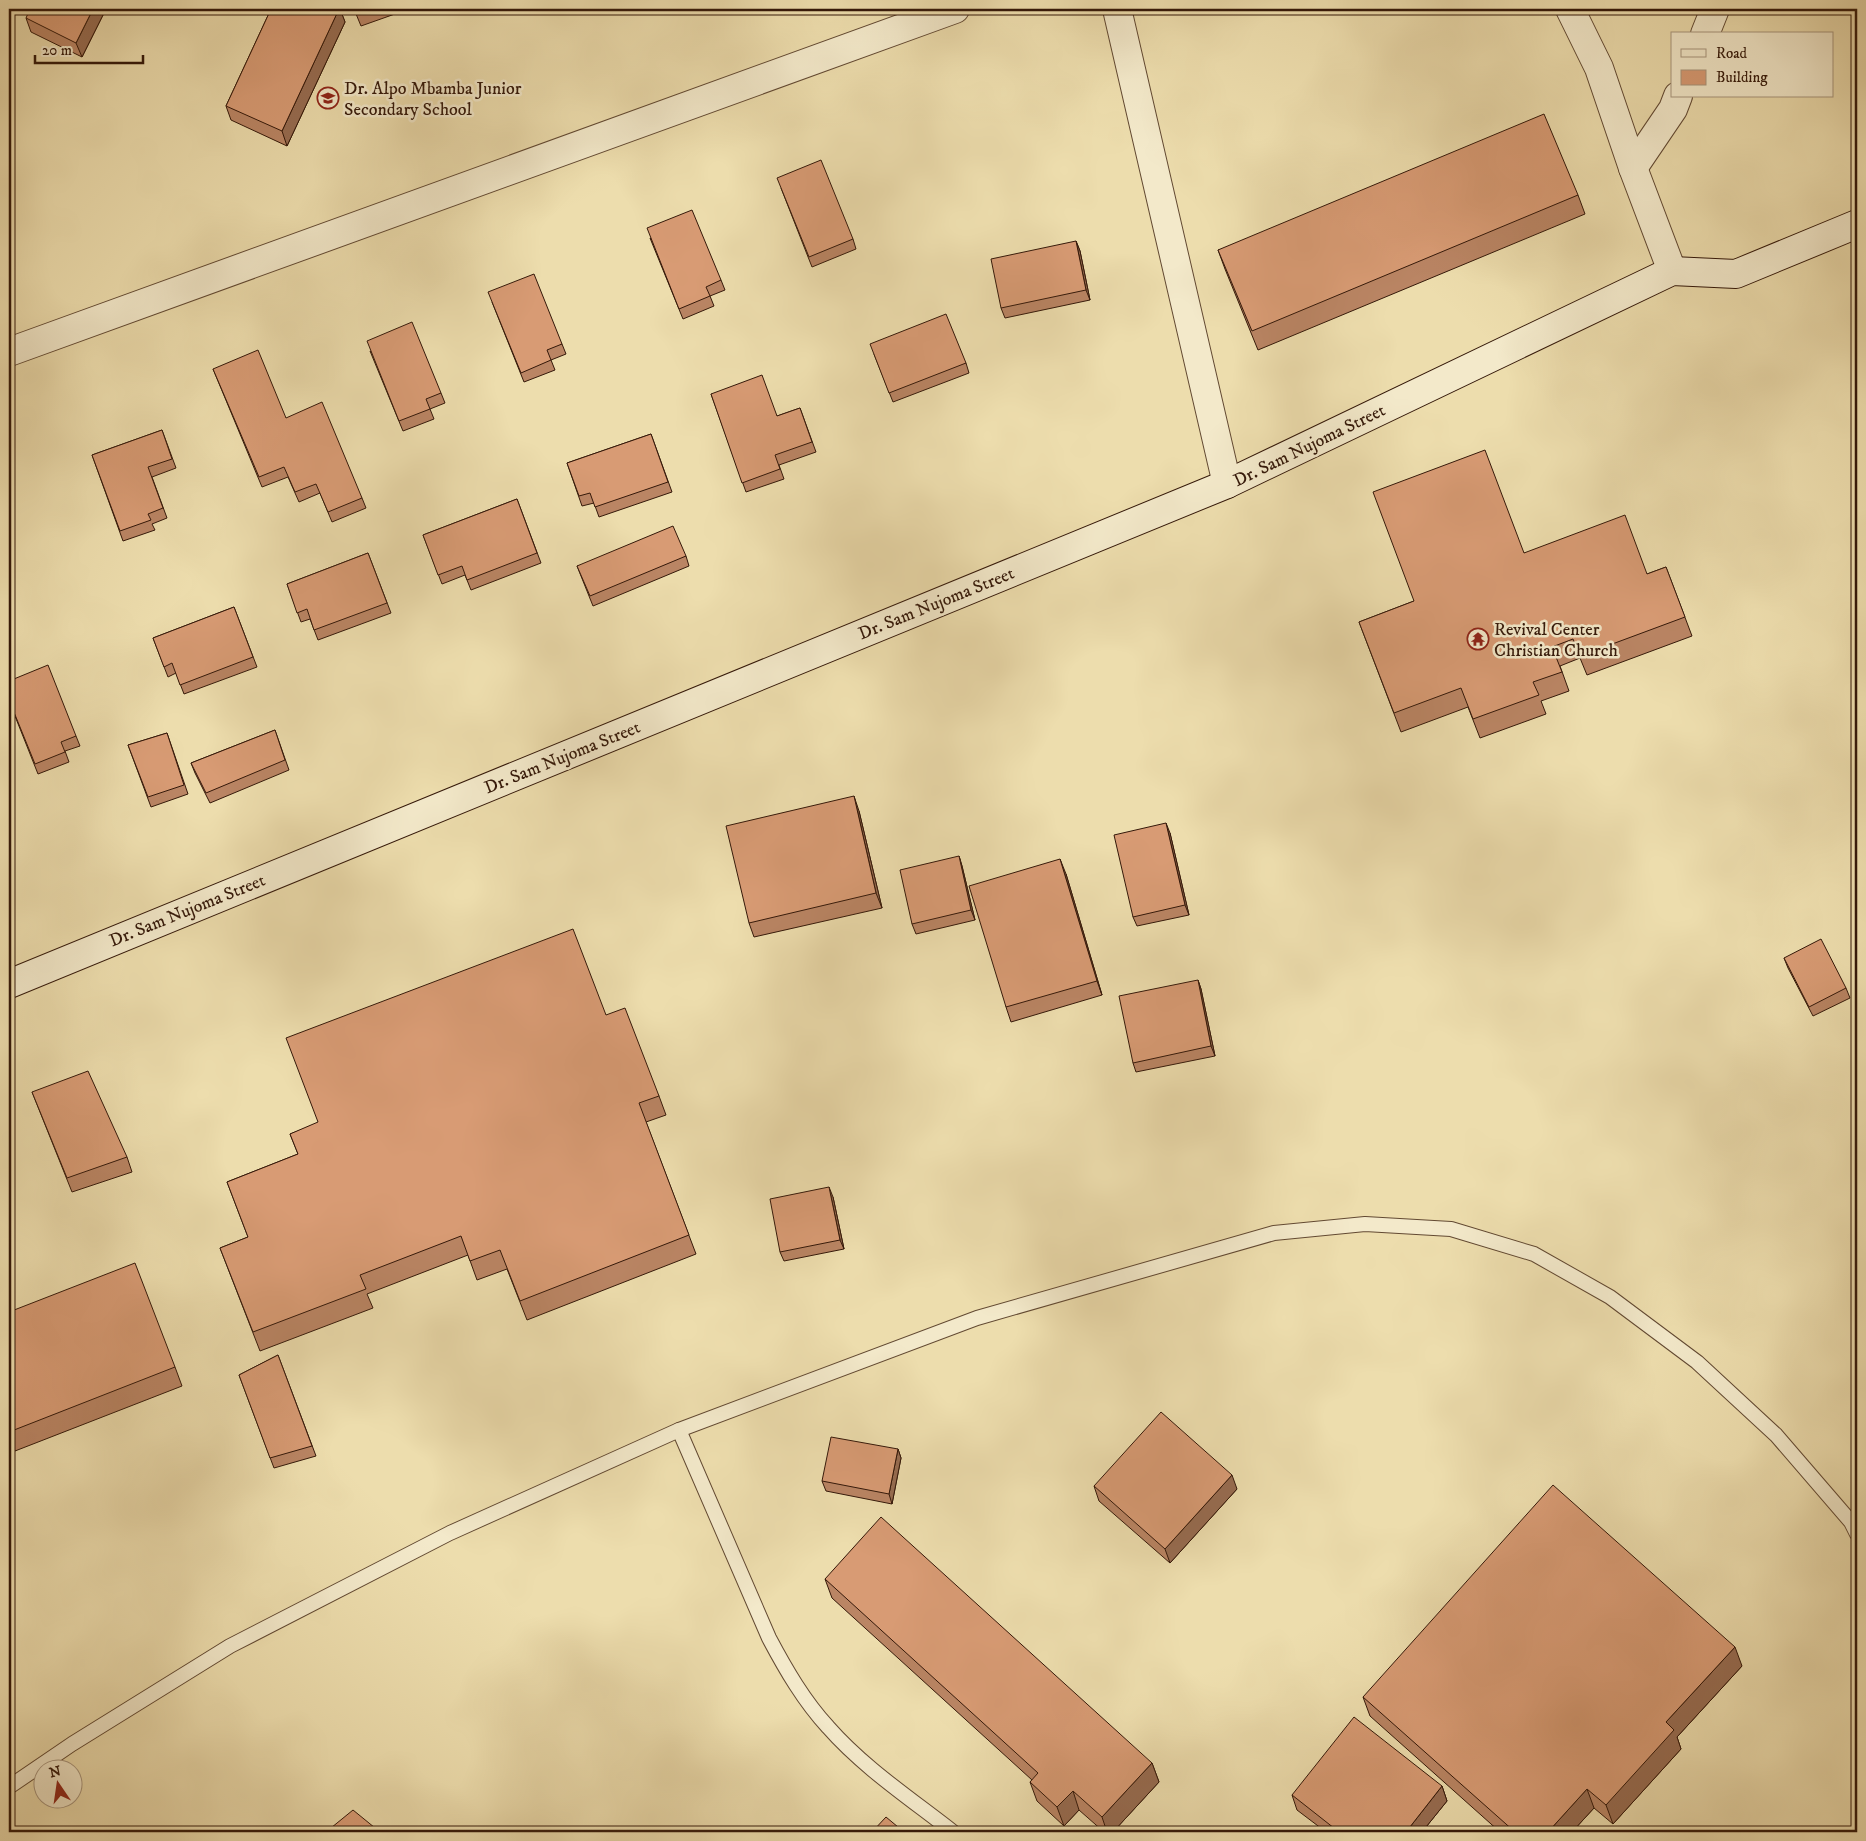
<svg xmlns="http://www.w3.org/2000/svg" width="1866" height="1841" font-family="'IM FELL DW Pica',serif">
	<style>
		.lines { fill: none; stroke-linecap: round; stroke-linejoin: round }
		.lane-casing { stroke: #624932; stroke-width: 16 }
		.street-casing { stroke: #624932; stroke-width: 30 }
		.secondary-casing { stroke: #341809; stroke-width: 30 }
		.lane { stroke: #f3e9ca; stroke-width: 14 }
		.street { stroke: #f3e9ca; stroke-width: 28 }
		.secondary { stroke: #f3e9ca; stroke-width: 28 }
		.wall { fill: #ba8564; stroke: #341809 }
		.shaded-wall { fill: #976c51; stroke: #341809 }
		.building { fill: #d89b74; stroke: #341809 }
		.labels { text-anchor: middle; stroke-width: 5; stroke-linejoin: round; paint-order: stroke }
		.poi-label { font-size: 18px; fill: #341809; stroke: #f3e9ca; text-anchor: start }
		.street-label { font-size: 18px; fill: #341809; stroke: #f3e9ca }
	</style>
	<rect width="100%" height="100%" fill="#edddad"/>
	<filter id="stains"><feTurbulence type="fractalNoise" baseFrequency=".004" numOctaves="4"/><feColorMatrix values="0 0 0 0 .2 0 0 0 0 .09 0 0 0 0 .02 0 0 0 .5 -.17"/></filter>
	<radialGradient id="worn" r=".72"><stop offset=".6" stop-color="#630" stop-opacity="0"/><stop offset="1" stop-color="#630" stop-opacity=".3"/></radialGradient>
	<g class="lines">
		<!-- lane casing -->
		<g class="lane-casing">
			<g id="lane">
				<path d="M679,1430L769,1638C786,1670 804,1701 828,1727C864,1768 911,1799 953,1832"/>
				<path d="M9,1787L72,1744L230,1646L450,1533L679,1430L977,1318L1274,1233L1365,1224L1451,1229L1534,1254L1610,1297L1697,1362L1776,1435L1851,1522L1857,1534"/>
			</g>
		</g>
		<!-- street casing -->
		<g class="street-casing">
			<g id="street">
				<path d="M1117,9L1227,484"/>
				<path d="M1570,9L1599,68L1633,168L1672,271"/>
				<path d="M1705,34L1715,9"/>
				<path d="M1633,168L1673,109L1678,96"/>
				<path d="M9,352L955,9"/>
			</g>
		</g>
		<!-- secondary casing -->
		<g class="secondary-casing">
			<path id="secondary" d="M9,984L1227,484L1672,271L1736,274L1857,224"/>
		</g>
		<!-- lane -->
		<use href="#lane" class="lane"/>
		<!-- street -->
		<use href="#street" class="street"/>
		<!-- secondary -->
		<use href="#secondary" class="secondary"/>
	</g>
	<!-- wall -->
	<g class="wall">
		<path d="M106,9L82,57L31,32L26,18Z"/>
		<path d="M271,9H340L345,22L287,146L231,120L226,106Z"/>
		<path d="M354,9H409L361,26Z"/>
		<path d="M577,9H589V10Z"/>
		<path d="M781,188L853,239L856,249L812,267Z"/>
		<path d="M1578,195L1585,214L1258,350L1225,269L1218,250Z"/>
		<path d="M650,238L721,280L725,290L710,296L714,306L683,319Z"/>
		<path d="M1076,241L1080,251L1090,300L1005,318L1001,308Z"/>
		<path d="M492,302L562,344L566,354L551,360L555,370L524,382Z"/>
		<path d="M370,351L441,393L445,403L430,409L434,419L403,431Z"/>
		<path d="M874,354L966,363L969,373L893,402Z"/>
		<path d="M213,369L286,418L362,498L366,508L332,522L320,493L299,502L288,477L262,487Z"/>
		<path d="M711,394L777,416L800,408L816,452L779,465L784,479L746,492Z"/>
		<path d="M162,430L176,468L152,477L167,518L152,524L155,530L123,541L92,455Z"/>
		<path d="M651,434L672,492L599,517L594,503L582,506L567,463Z"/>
		<path d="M517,499L541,563L471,590L465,575L442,584L423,535Z"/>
		<path d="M368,553L391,613L318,640L310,619L301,622L287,584Z"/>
		<path d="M1524,553L1647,574L1666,567L1692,636L1587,675L1580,658L1560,666L1569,691L1541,701L1546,714L1480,738L1468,707L1401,732L1359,622L1414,601Z"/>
		<path d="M686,556L689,566L593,606L577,566Z"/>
		<path d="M234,607L257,667L184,694L176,673L168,677L153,638Z"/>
		<path d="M9,701L76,736L80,746L65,751L69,762L38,774Z"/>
		<path d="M275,730L289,770L210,803L195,773L191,763Z"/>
		<path d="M167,733L188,794L151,807L128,745Z"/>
		<path d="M859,811L882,908L754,937L749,923Z"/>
		<path d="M1170,833L1189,915L1137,926L1133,917Z"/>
		<path d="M959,856L962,866L975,920L916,934L912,924Z"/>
		<path d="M1066,874L1102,995L1011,1022L1006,1007Z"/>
		<path d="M1784,958L1846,988L1850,998L1813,1016L1788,968Z"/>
		<path d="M1198,980L1201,989L1215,1056L1136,1072L1133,1063Z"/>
		<path d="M606,1015L659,1096L666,1115L646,1122L696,1254L527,1320L507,1269L477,1280L468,1255L367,1294L373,1308L260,1351L220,1248L248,1237L227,1182L298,1154L290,1134Z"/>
		<path d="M32,1092L127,1157L132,1172L72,1192Z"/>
		<path d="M833,1197L844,1249L784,1261L780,1252Z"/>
		<path d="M9,1312L175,1367L182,1386L15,1451L9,1436Z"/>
		<path d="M278,1355L316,1456L274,1468L239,1375Z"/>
		<path d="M898,1449L901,1458L892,1504L826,1491L822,1481Z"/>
		<path d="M1094,1486L1237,1489L1170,1563L1099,1501Z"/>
		<path d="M825,1579L1152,1763L1159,1782L1113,1832H1104L1079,1810L1064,1826L1037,1801L1030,1782L1032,1780L832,1598Z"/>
		<path d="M1742,1666L1677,1737L1681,1749L1613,1824L1594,1808L1572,1832H1500L1370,1716L1363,1697Z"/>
		<path d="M1442,1786L1447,1801L1422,1832H1326L1297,1810L1292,1795Z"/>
	</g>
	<!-- shaded-wall -->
	<g class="shaded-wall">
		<path d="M93,9H106L82,57L76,43Z"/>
		<path d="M339,9H340L345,22L287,146L282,131Z"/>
		<path d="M1076,241L1080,251L1090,300L1086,290Z"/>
		<path d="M854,796L859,811L882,908L876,893Z"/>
		<path d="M1166,823L1170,833L1189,915L1185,905Z"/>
		<path d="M959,856L962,866L975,920L971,910Z"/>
		<path d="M1060,859L1066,874L1102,995L1097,981Z"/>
		<path d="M1198,980L1201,989L1215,1056L1211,1046Z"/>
		<path d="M829,1187L833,1197L844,1249L840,1240Z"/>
		<path d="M898,1449L901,1458L892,1504L889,1494Z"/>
		<path d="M1232,1475L1237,1489L1170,1563L1165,1549Z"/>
		<path d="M1735,1647L1742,1666L1677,1737L1681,1749L1613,1824L1606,1805L1666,1722Z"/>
		<path d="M1152,1763L1159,1782L1113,1832H1107L1102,1817Z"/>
		<path d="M1442,1786L1447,1801L1422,1832H1406Z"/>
		<path d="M1587,1789L1594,1808L1572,1832H1548Z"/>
		<path d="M1073,1791L1079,1810L1064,1826L1057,1807Z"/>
	</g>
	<!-- building -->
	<g class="building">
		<path d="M30,9H93L76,43L26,18Z"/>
		<path d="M271,9H339L282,131L226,106Z"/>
		<path d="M354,9H364L355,12Z"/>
		<path d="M1544,114L1578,195L1252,331L1218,250Z"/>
		<path d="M821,160L853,239L809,257L777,178Z"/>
		<path d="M692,210L721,280L706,287L710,296L679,309L647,228Z"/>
		<path d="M1076,241L1086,290L1001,308L991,259Z"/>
		<path d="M534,274L562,344L547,350L551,360L521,373L488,292Z"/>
		<path d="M946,314L966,363L889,393L870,344Z"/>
		<path d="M412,322L441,393L426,399L430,409L399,421L367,341Z"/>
		<path d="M258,350L286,418L322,402L362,498L328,512L316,484L295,492L284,467L259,477L213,369Z"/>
		<path d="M762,375L777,416L800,408L812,442L775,455L780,469L742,483L711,394Z"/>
		<path d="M162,430L172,459L148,467L163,508L148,514L151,520L120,531L92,455Z"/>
		<path d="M651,434L668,482L595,507L590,493L579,496L567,463Z"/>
		<path d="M1485,450L1524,553L1625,515L1647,574L1666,567L1685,617L1580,656L1573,639L1552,647L1562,672L1533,682L1539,695L1473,719L1461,688L1394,713L1359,622L1414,601L1373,492Z"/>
		<path d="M517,499L537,553L467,580L462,566L438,575L423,535Z"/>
		<path d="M673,526L686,556L590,596L577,566Z"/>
		<path d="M368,553L387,603L314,630L307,609L297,613L287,584Z"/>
		<path d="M234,607L253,657L180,685L172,663L164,667L153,638Z"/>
		<path d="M48,665L76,736L61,742L65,752L35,764L9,700V681Z"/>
		<path d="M275,730L285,760L206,793L191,763Z"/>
		<path d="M167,733L184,785L148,797L128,745Z"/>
		<path d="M854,796L876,893L749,923L726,826Z"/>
		<path d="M1166,823L1185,905L1133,917L1114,835Z"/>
		<path d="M959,856L971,910L912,924L900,870Z"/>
		<path d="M1060,859L1097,981L1006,1007L969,886Z"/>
		<path d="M573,929L606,1015L625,1008L659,1096L639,1103L689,1235L520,1301L500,1250L470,1261L461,1236L360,1275L366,1289L253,1332L220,1248L248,1237L227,1182L298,1154L290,1134L318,1122L286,1038Z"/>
		<path d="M1821,939L1846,988L1809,1007L1784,958Z"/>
		<path d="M1198,980L1211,1046L1133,1063L1119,996Z"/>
		<path d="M88,1071L127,1157L67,1178L32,1092Z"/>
		<path d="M829,1187L840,1240L780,1252L770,1199Z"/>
		<path d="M135,1263L175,1367L9,1432V1312Z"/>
		<path d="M278,1355L312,1446L270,1458L239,1375Z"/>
		<path d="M1161,1412L1232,1475L1165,1549L1094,1486Z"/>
		<path d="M831,1437L898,1449L889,1494L822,1481Z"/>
		<path d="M1553,1485L1735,1647L1666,1722L1674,1730L1606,1805L1587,1789L1548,1832H1515L1363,1697Z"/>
		<path d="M881,1517L1152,1763L1102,1817L1073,1791L1057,1807L1030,1782L1038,1773L825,1579Z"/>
		<path d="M1354,1717L1442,1786L1406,1832H1339L1292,1795Z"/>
		<path d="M353,1810L380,1832H326Z"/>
		<path d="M886,1817L904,1832H872Z"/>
	</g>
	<!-- icons -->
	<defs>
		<g id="school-ring" transform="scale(1.125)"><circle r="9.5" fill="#f3e9ca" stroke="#8f2418" stroke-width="1.5"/><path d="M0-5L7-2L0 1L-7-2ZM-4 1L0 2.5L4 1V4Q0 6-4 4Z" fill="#8f2418"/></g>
		<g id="temple-ring" transform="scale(1.125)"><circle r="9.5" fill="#f3e9ca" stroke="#8f2418" stroke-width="1.5"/><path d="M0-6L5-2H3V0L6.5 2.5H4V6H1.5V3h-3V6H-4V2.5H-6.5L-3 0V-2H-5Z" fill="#8f2418"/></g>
	</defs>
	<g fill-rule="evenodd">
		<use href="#school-ring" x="328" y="98"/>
		<use href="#temple-ring" x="1478" y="639"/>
	</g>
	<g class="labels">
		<!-- poi labels -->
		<g class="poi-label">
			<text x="344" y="94">Dr. Alpo Mbamba Junior<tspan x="344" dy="21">Secondary School</tspan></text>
			<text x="1494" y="635">Revival Center<tspan x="1494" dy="21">Christian Church</tspan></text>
		</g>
		<!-- street labels -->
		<g class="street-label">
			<text transform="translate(1309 445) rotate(-26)" y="6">Dr. Sam Nujoma Street</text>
			<text transform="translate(936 603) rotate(-22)" y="6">Dr. Sam Nujoma Street</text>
			<text transform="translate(562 757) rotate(-22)" y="6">Dr. Sam Nujoma Street</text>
			<text transform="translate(187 910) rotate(-22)" y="6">Dr. Sam Nujoma Street</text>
		</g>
	</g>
	<!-- margin -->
	<rect width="1866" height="1841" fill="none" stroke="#edddad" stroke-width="30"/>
	<rect x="10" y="10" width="1846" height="1821" fill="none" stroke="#341809" stroke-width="2.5"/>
	<rect x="15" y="15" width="1836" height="1811" fill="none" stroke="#341809"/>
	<!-- legend -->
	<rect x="1671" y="32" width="162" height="65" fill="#f3e9ca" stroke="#a7957d"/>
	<rect x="1681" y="49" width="25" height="8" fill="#f3e9ca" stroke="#a7957d"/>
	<text x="1716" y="58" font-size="15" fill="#341809">Road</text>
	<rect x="1681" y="70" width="25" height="15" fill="#d89b74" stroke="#a7957d"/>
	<text x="1716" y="82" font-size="15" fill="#341809">Building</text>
	<!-- north arrow -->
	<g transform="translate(58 1784) rotate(347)"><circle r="24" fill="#f3e9ca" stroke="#a7957d"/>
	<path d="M0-4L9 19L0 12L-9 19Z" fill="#8f2418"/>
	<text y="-8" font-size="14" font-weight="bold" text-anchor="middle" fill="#341809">N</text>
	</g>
	<!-- scale -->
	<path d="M35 55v8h108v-8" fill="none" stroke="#341809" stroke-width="2.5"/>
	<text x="42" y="55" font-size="15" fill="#341809" stroke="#f3e9ca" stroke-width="4" paint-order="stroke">20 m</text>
	<rect width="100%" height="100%" filter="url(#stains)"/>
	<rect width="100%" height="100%" fill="url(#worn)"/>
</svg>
